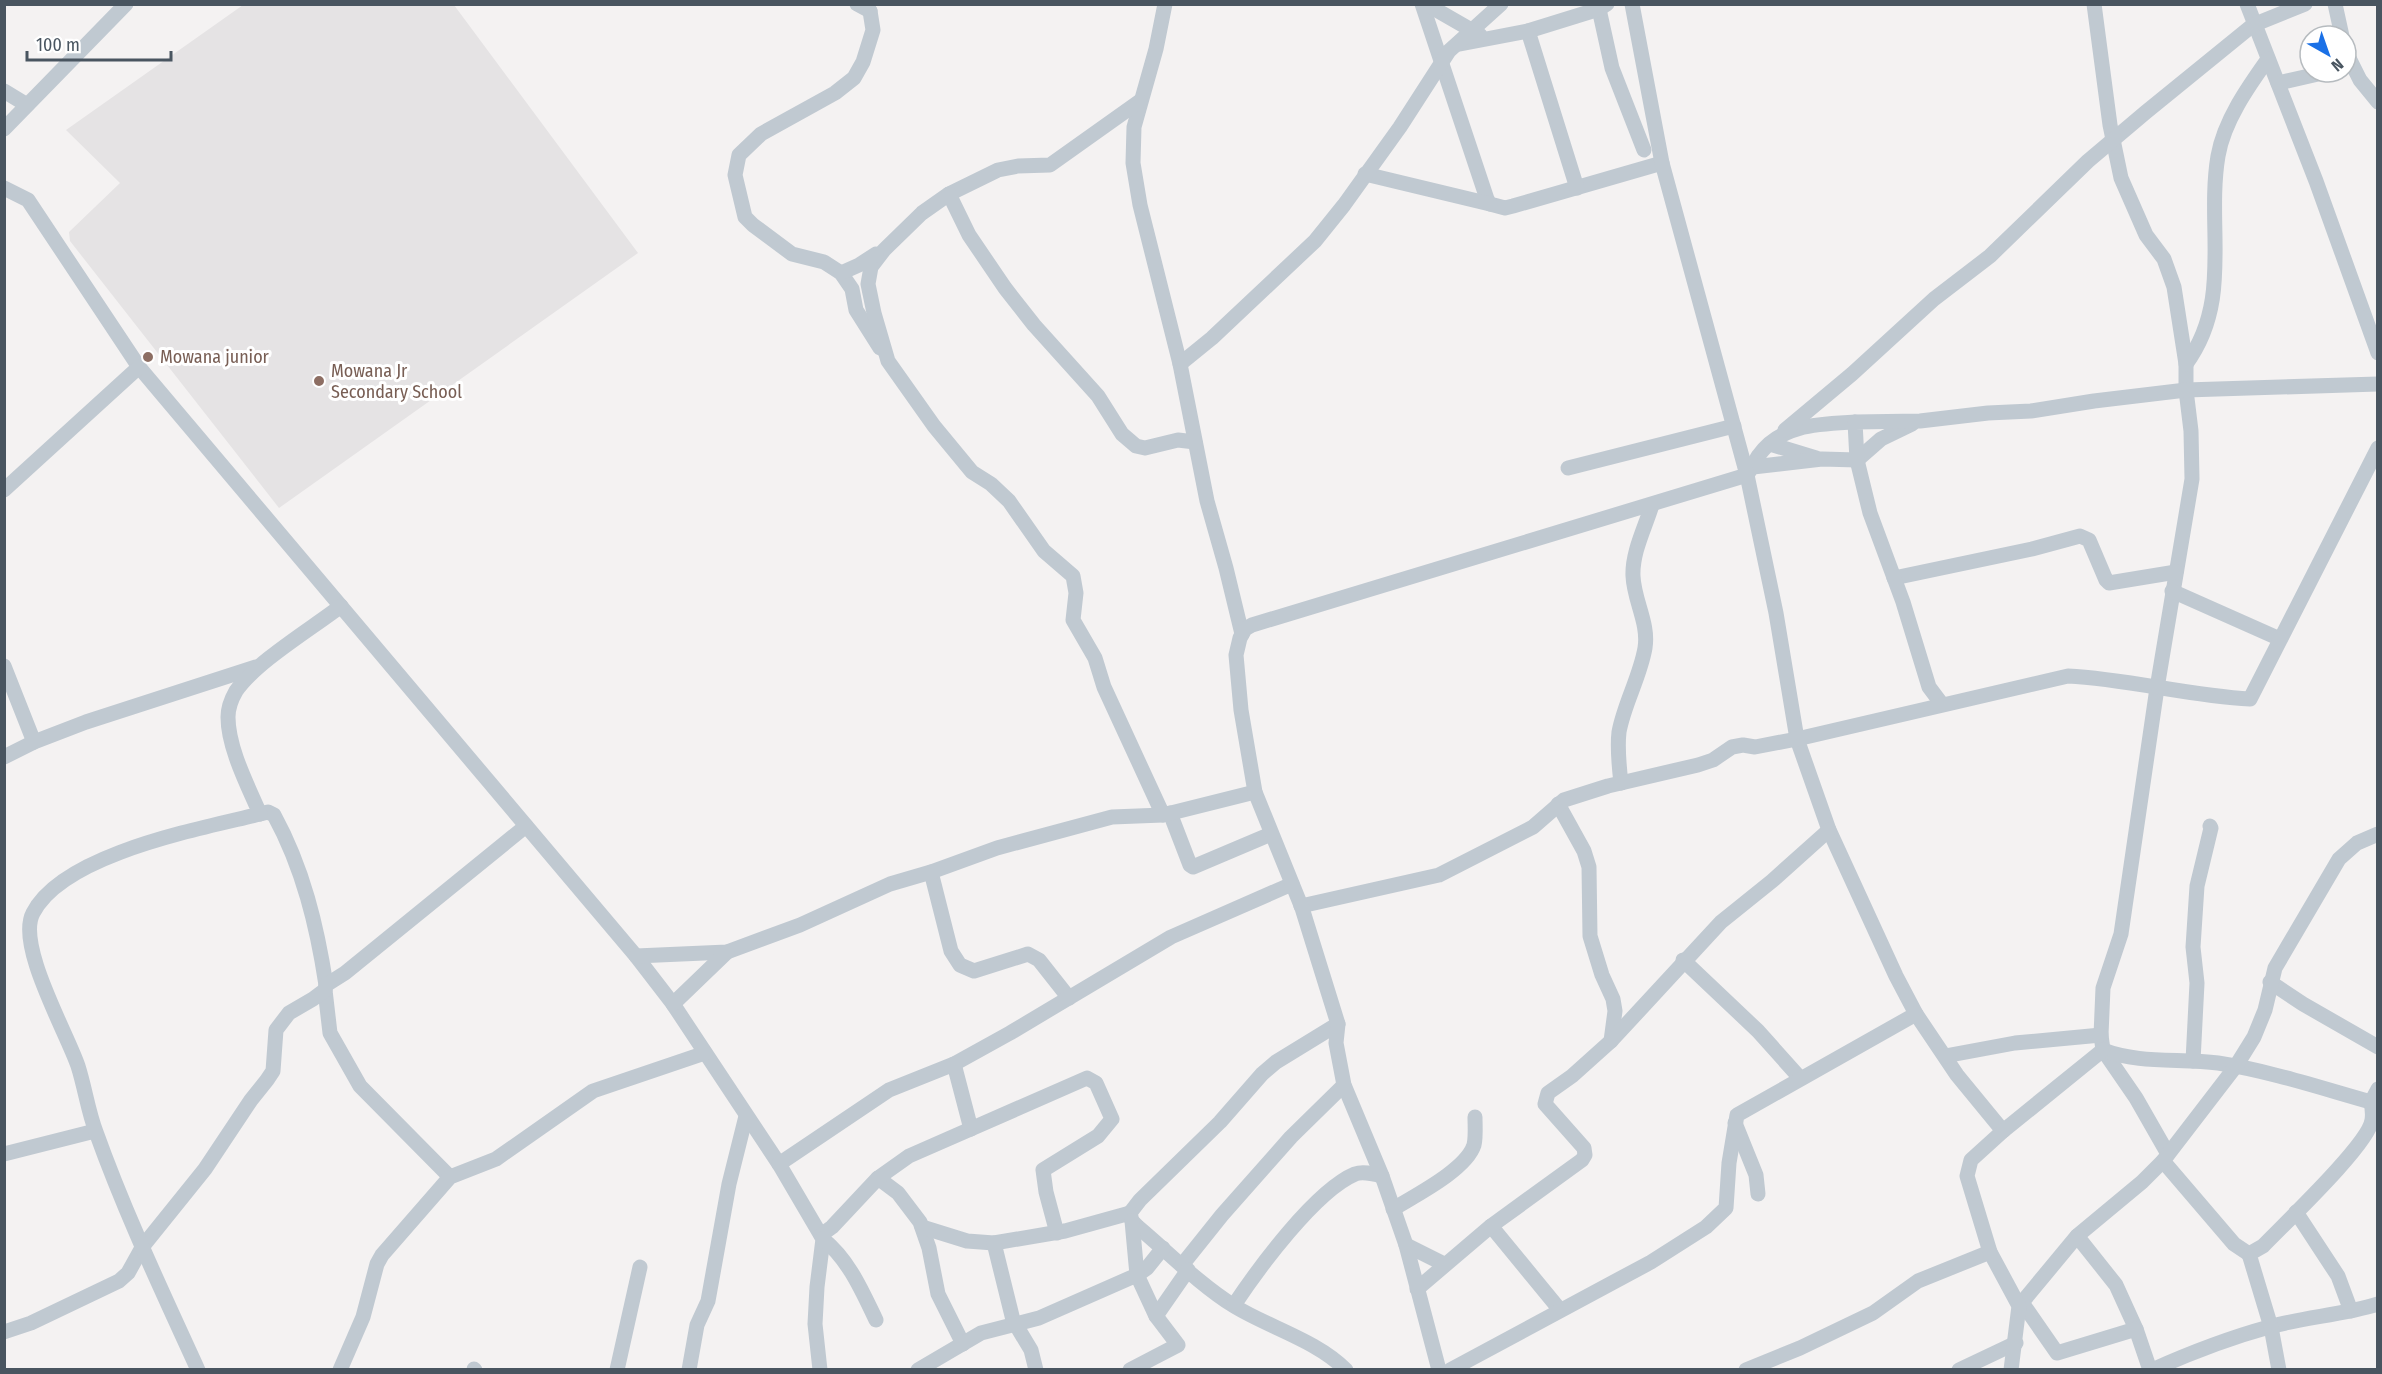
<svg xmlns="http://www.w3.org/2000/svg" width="2382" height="1374" font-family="'Fira Sans Condensed',sans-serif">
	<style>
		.education { fill: #e5e3e4 }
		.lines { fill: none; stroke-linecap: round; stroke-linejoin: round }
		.minor { stroke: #c0c9d1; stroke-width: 15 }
		.education-dot { fill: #8d6e63; stroke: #fff; stroke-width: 2 }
		.labels { text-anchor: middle; stroke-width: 6; stroke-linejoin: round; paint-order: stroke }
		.education-label { font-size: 18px; fill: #785e54; stroke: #fff; text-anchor: start }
	</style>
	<rect width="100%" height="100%" fill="#f4f2f2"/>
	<!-- education -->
	<path class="education" d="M243,5H454L638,253L279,508L70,241L69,232L120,183L66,130Z"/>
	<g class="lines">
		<!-- minor -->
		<g class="minor">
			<path d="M857,4L870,11"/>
			<path d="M1165,4L1156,49L1134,127L1133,163L1140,205L1180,364L1207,501L1226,568L1242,634"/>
			<path d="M1422,4L1487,199L1490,204L1505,208L1513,206L1662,163"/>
			<path d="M1426,4L1480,35"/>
			<path d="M2094,4L2110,125L2121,178L2146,235L2164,259L2174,287L2186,364V390L2191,431L2192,479L2157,688L2121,934L2103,988L2101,1035L2103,1050L2136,1098L2168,1154"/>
			<path d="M2247,4L2316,181L2378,353"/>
			<path d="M2335,4L2342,36"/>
			<path d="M1599,9L1612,68L1644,150"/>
			<path d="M870,11L873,30L863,62L854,78L835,93L761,134L739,155L735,175L745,217L753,225L792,254L824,262L841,273L852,289L856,310L880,348"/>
			<path d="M1528,31L1577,188"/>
			<path d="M1460,44L1528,31L1599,9L1607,4"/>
			<path d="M2346,52L2360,80L2378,102"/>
			<path d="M2278,83L2327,72"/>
			<path d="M4,91L27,105"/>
			<path d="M1140,101L1050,165L1018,166L998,170L949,194L922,213L884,250L871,267L868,284L874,313L888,361L934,426L972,472L991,484L1009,501L1044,551L1073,576L1076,593L1073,620L1095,658L1104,687L1163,815"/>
			<path d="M4,129L126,4"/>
			<path d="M1365,174L1490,204"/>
			<path d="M4,188L28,200L139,367L636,956L673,1004L779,1164L823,1239L817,1287L815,1324L820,1370"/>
			<path d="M949,194L969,235L1005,288L1034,325L1098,396L1122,434L1136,446L1145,448L1178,440L1195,442"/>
			<path d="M841,273L859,265L876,254"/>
			<path d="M1180,364L1212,338L1315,241L1344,205L1400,127L1449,51L1501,4"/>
			<path d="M2186,364C2233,300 2206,228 2218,156C2224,121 2248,87 2268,59"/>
			<path d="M1855,422C1820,424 1781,424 1759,455C1755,461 1751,469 1747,475L1776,613L1797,739L1829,830L1896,976L1916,1014L1957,1075L2003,1131"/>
			<path d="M1785,430L1852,374L1934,299L1990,256L2088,161L2146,112L2253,25L2305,4"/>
			<path d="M1770,444L1816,458"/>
			<path d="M1753,467L1822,459L1857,460L1881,439L1912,424"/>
			<path d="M1568,468L1734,426"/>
			<path d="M4,490L139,367"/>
			<path d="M1894,578L2032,549L2080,536L2089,540L2106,580L2109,583L2176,572"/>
			<path d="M2172,591L2280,639"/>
			<path d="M4,666L34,742"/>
			<path d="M1941,703L1929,687L1903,602L1870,513L1857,460L1855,422L1920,421L1988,413L2031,411L2094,401L2186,390L2378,384"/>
			<path d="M4,757L34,742L86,722L256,667"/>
			<path d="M1621,783C1619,766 1617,749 1619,732C1624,704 1640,677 1645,648C1649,623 1634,601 1633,576C1632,552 1645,528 1652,505"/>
			<path d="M1558,804L1584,851L1589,867L1590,936L1602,975L1613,999L1615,1011L1611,1041"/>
			<path d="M1170,813L1190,865L1193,867L1271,834"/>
			<path d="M260,814L268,812L274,815C303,868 317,926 326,985"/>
			<path d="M931,872L951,951L960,965L974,971L1028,954L1039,960L1069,998"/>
			<path d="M1301,906L1439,875L1533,827L1564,800L1608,786L1698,765L1713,760L1732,747L1743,745L1755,747L1797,739L2068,676C2129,679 2189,696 2250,699L2378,448"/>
			<path d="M636,956L727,952L800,925L890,884L931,872L997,848L1112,817L1163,815L1255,792"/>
			<path d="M1683,960L1758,1031L1800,1078"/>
			<path d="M2270,982L2303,1004L2378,1047"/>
			<path d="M325,990L330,1033L360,1086L450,1177"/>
			<path d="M673,1004L727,952"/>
			<path d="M1338,1024L1276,1062L1262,1074L1220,1122L1140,1200L1130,1213L1132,1221L1138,1227C1169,1253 1199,1284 1234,1306C1270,1328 1316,1340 1346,1370"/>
			<path d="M2103,1050C2139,1064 2180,1058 2218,1063C2270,1071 2321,1088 2371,1102L2378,1089"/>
			<path d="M1945,1056L2015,1043L2101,1035"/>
			<path d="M2193,1061L2197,983L2193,947L2197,886L2211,828L2210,826"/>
			<path d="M954,1064L971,1129"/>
			<path d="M1735,1123L1756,1175L1758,1194"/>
			<path d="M4,1154L95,1131"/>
			<path d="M2163,1161L2234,1244L2249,1254"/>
			<path d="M779,1164L889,1090L954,1064L1010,1033L1171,937L1292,884"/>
			<path d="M878,1178L898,1193L920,1222L929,1248L938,1294L963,1344"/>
			<path d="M1393,1209C1414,1196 1466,1170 1474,1145C1476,1137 1475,1126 1475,1117"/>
			<path d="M2296,1212L2338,1276L2351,1311"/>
			<path d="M1491,1226L1560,1310"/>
			<path d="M922,1227L967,1241L994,1243L1065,1231L1130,1213"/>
			<path d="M821,1235L832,1227L878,1178L909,1156L1087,1078L1096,1083L1112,1119L1098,1136L1043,1170L1046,1192L1057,1233"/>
			<path d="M2077,1236L2116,1285L2136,1329L2150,1370"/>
			<path d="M823,1239C849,1260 862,1291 876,1320"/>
			<path d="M994,1243L1013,1320L1031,1350L1036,1370"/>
			<path d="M1406,1245L1444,1264"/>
			<path d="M1182,1265L1222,1215L1291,1137L1344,1085"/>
			<path d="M1417,1289L1491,1226L1582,1160L1585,1155L1584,1148L1545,1104L1548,1093L1572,1076L1611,1041L1721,922L1772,881L1829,830"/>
			<path d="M2023,1304L2057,1353L2136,1329"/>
			<path d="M1234,1305C1258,1269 1315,1191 1355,1174C1363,1171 1374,1174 1382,1176"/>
			<path d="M2019,1306L2077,1236L2142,1182L2163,1161L2236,1066L2254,1037L2265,1010L2275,968L2339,859L2357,843L2378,834"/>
			<path d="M1156,1316L1188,1270"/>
			<path d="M4,1332L31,1323L119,1281L128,1273L143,1246L205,1169L251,1100L267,1080L273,1071L276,1030L289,1013L313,999L325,990L326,985L345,973L526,826"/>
			<path d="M474,1369L475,1370"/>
			<path d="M198,1370C162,1291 125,1213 96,1132C88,1111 85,1088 78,1066C67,1033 16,945 33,913C63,854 199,829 260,814C248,786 228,748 228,717C228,709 232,698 236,691C256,662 311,629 341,606"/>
			<path d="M340,1370L363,1317L377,1264L382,1255L450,1177L496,1159L593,1091L705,1053"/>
			<path d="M617,1370L640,1267"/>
			<path d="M689,1370L697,1325L708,1301L729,1184L746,1116"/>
			<path d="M918,1370L981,1333L1039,1318L1137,1275L1147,1268L1163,1248"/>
			<path d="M1130,1370L1178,1345L1156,1316L1137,1275L1132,1221"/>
			<path d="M1439,1370L1406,1245L1382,1176L1344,1085L1336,1043L1338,1024L1302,908L1255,792L1241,710L1236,655L1240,638L1245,629L1252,625L1747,475L1662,163L1632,4"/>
			<path d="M1450,1370L1651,1262L1706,1227L1726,1208L1729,1163L1737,1115L1916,1014"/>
			<path d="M1746,1370L1800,1348L1873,1313L1918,1281L1990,1252"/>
			<path d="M1959,1370L2016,1343"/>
			<path d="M2011,1370L2019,1306L1990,1252L1967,1176L1971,1160L2003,1131L2103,1050"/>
			<path d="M2152,1370C2190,1353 2229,1338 2269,1327C2305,1317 2342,1315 2378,1304"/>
			<path d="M2279,1370L2271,1327L2249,1254L2263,1246C2284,1224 2369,1144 2372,1120C2373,1114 2372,1107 2371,1102"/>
		</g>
	</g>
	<!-- markers -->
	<g class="education-dot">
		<circle cx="148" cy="357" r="6"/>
		<circle cx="319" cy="381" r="6"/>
	</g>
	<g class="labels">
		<!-- education labels -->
		<g class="education-label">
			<text x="160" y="363">Mowana junior</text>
			<text x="331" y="377">Mowana Jr<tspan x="331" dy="21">Secondary School</tspan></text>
		</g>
	</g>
	<!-- border -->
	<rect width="2382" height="1374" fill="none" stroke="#495560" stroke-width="12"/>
	<!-- north arrow -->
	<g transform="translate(2328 54) rotate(140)"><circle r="28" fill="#ffffff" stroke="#b6bbbf" stroke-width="1.5"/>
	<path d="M0-4.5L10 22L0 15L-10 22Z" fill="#1a70e6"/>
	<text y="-9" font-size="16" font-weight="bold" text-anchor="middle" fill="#495560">N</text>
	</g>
	<!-- scale -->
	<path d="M27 51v9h144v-9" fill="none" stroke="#495560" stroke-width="3"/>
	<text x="36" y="51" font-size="18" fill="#495560" stroke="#ffffff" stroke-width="4.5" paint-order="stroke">100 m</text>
</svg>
